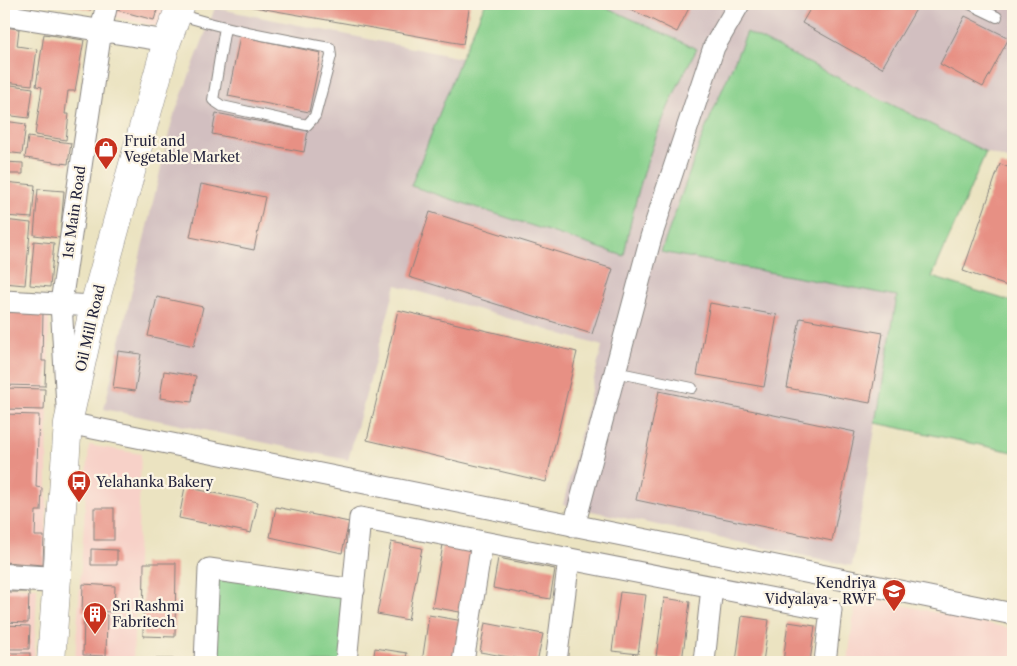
<svg xmlns="http://www.w3.org/2000/svg" width="1017" height="666" font-family="'Libre Caslon Text',serif">
	<style>
		.built { fill: #f7d1c8 }
		.industrial { fill: #d2bfc0 }
		.green { fill: #87d08c; stroke: #547964 }
		.building { fill: #e79084 }
		.lines { fill: none; stroke-linecap: round; stroke-linejoin: round }
		.service-casing { stroke: #86827e; stroke-width: 12 }
		.minor-casing { stroke: #86827e; stroke-width: 23 }
		.tertiary-casing { stroke: #86827e; stroke-width: 28 }
		.secondary-casing { stroke: #86827e; stroke-width: 29 }
		.service { stroke: #fff; stroke-width: 10 }
		.minor { stroke: #fff; stroke-width: 21 }
		.tertiary { stroke: #fff; stroke-width: 26 }
		.secondary { stroke: #fff; stroke-width: 28 }
		.labels { text-anchor: middle; stroke-width: 4.5; stroke-linejoin: round; paint-order: stroke }
		.poi-label { font-size: 14px; fill: #22223b; stroke: #fcf5e5; text-anchor: start }
		.street-label { font-size: 14px; fill: #22223b; stroke: #fcf5e5 }
	</style>
	<rect width="100%" height="100%" fill="#fcf5e5"/>
	<filter id="ink" filterUnits="userSpaceOnUse"><feTurbulence type="fractalNoise" baseFrequency=".02" numOctaves="2"/><feDisplacementMap in="SourceGraphic" scale="10" xChannelSelector="R" yChannelSelector="G"/><feConvolveMatrix kernelMatrix="1 2 1 2 8 2 1 2 1" color-interpolation-filters="sRGB"/></filter>
	<filter id="wash" filterUnits="userSpaceOnUse"><feTurbulence type="fractalNoise" baseFrequency=".0096" numOctaves="4" result="noise"/><feDisplacementMap in="SourceGraphic" scale="20" xChannelSelector="R" yChannelSelector="G"/><feGaussianBlur stdDeviation="1.12" result="paint"/><feColorMatrix in="noise" values="0 0 0 0 0 0 0 0 0 0 0 0 0 0 0 0 0 1.4 0 .05"/><feComposite in="paint" operator="in"/></filter>
	<g filter="url(#wash)">
		<rect width="100%" height="100%" fill="#ebe3c1"/>
		<!-- built -->
		<g class="built">
			<path d="M110,4H168L159,27L107,15Z"/>
			<path d="M4,307L49,308L46,568L4,566Z"/>
			<path d="M89,445L141,454L133,662H75Z"/>
			<path d="M4,586L37,588L34,662H4Z"/>
			<path d="M856,595L1013,629V662H848Z"/>
		</g>
		<!-- industrial -->
		<path class="industrial" d="M485,4H1013V161L986,152L932,277L1013,302V452L876,423L852,566L563,505L602,346L396,285L348,460L104,409L172,121L215,8L461,58Z"/>
		<!-- green -->
		<g class="green">
			<path d="M485,4H599L697,49C660,115 637,182 624,256L411,186L461,58Z"/>
			<path d="M747,32L986,152L932,277L1013,302V452L876,423L897,296L661,252L704,132Z"/>
			<path d="M209,569L354,590L346,662H205Z"/>
		</g>
		<g id="blocks">
			<!-- building -->
			<g class="building">
				<path d="M66,4H92L91,10Z"/>
				<path d="M119,4H159L154,20L117,10Z"/>
				<path d="M249,4H470L463,44L248,6Z"/>
				<path d="M620,4H691L677,32Z"/>
				<path d="M813,4H919L882,68L802,23Z"/>
				<path d="M965,16L1009,38L983,87L940,64Z"/>
				<path d="M4,27L19,29L17,46L37,49L32,85L4,82Z"/>
				<path d="M44,34L84,40L75,91H68L65,114H69L66,140L35,135L42,87L36,86Z"/>
				<path d="M240,36L321,53L309,112L228,96Z"/>
				<path d="M4,84L33,88L29,118L4,115Z"/>
				<path d="M216,113L308,131L304,152L212,134Z"/>
				<path d="M4,121L26,124L22,154L4,152Z"/>
				<path d="M28,137L71,143L68,164L25,158Z"/>
				<path d="M4,162L23,163V174H4Z"/>
				<path d="M1000,164L1013,169V288L963,271Z"/>
				<path d="M4,182L35,185L32,218L4,216Z"/>
				<path d="M201,184L265,197L254,250L190,237Z"/>
				<path d="M38,189L64,191L60,238L34,235Z"/>
				<path d="M430,212L613,269L592,334L409,277Z"/>
				<path d="M4,220L31,223L25,285L4,283Z"/>
				<path d="M34,241L54,243L50,287L30,285Z"/>
				<path d="M157,297L203,307L194,346L148,336Z"/>
				<path d="M710,303L777,315L764,387L697,375Z"/>
				<path d="M398,310L577,352L546,482L367,440Z"/>
				<path d="M5,312L43,313L42,361H46L45,386L4,385Z"/>
				<path d="M800,318L883,333L870,403L787,388Z"/>
				<path d="M118,351L141,354L135,391L113,388Z"/>
				<path d="M164,371L196,376L192,402L160,398Z"/>
				<path d="M4,388L45,389L44,410L4,409Z"/>
				<path d="M659,391L855,432L832,541L636,500Z"/>
				<path d="M4,414L39,415L36,487L42,488L41,511H36L35,536H44L43,565L4,562Z"/>
				<path d="M185,487L258,502L251,533L179,518Z"/>
				<path d="M276,507L349,522L342,553L270,537Z"/>
				<rect x="94" y="508" width="20" height="32"/>
				<path d="M444,539L477,545L465,613L432,607Z"/>
				<path d="M391,542L422,548L408,620L377,614Z"/>
				<path d="M91,549L117,550V565H91Z"/>
				<path d="M498,558L555,569L550,599L493,588Z"/>
				<path d="M144,563H176L175,637L143,636Z"/>
				<path d="M83,584L115,586L114,612L82,611Z"/>
				<path d="M4,592H29L28,623L4,622Z"/>
				<path d="M620,592L646,595L638,654L612,651Z"/>
				<path d="M664,598L690,602L682,661L656,657Z"/>
				<path d="M84,615H107L106,656L83,655Z"/>
				<path d="M429,615L463,621L456,662H422Z"/>
				<path d="M742,616L769,620L763,662H736Z"/>
				<path d="M788,622L815,626L810,662H783Z"/>
				<path d="M485,623L543,634L537,662L480,652Z"/>
				<path d="M4,625L30,626L29,649H4Z"/>
				<path d="M375,648L407,653L405,662H373Z"/>
				<rect x="4" y="653" width="26" height="9"/>
				<path d="M81,659L115,660V662H81Z"/>
				<rect x="141" y="659" width="32" height="3"/>
			</g>
		</g>
	</g>
	<g filter="url(#ink)">
		<use href="#blocks" fill-opacity="0" stroke="#86827e" stroke-width="1"/>
		<g class="lines">
			<!-- service casing -->
			<g class="service-casing">
				<g id="service">
					<path d="M970,4L997,17"/>
					<path d="M178,14C227,30 279,38 330,48L331,56L315,116L307,125L222,106L213,100L225,27"/>
					<path d="M615,372L692,388"/>
				</g>
			</g>
			<!-- minor casing -->
			<g class="minor-casing">
				<g id="minor">
					<path d="M107,4L101,30L61,303L68,423L1013,614"/>
					<path d="M4,15L167,41"/>
					<path d="M4,301L94,306"/>
					<path d="M574,526L651,237L714,47L739,4"/>
					<path d="M205,662L209,569L354,590"/>
					<path d="M346,662L360,518L831,610L825,662"/>
					<path d="M463,662L482,542"/>
					<path d="M556,662L569,559"/>
					<path d="M704,662L712,587"/>
				</g>
			</g>
			<!-- tertiary casing -->
			<g class="tertiary-casing">
				<path id="tertiary" d="M4,577L57,580"/>
			</g>
			<!-- secondary casing -->
			<g class="secondary-casing">
				<path id="secondary" d="M51,662L68,423L94,306L167,41L181,4"/>
			</g>
			<!-- service -->
			<use href="#service" class="service"/>
			<!-- minor -->
			<use href="#minor" class="minor"/>
			<!-- tertiary -->
			<use href="#tertiary" class="tertiary"/>
			<!-- secondary -->
			<use href="#secondary" class="secondary"/>
		</g>
	</g>
	<!-- icons -->
	<defs>
		<g id="shop-pin" transform="scale(1.25)"><path d="M0 17L-7.5 6A9.5 9.5 0 1 1 7.5 6Z" fill="#c8321e" stroke="#fcf5e5"/><path d="M-5-2.5h2.3a2.7 3.5 0 0 1 5.4 0H5L5.5 6h-11ZM-1.5-2.5h3a1.5 2.3 0 0 0-3 0Z" fill="#fff"/></g>
		<g id="bus-pin" transform="scale(1.25)"><path d="M0 17L-7.5 6A9.5 9.5 0 1 1 7.5 6Z" fill="#c8321e" stroke="#fcf5e5"/><path d="M-5-6H5V4H4V6H2V4H-2V6H-4V4H-5ZM-3.5-4V0h7V-4ZM-3.5 1.2v1.5H-2V1.2ZM2 1.2v1.5H3.5V1.2Z" fill="#fff"/></g>
		<g id="school-pin" transform="scale(1.25)"><path d="M0 17L-7.5 6A9.5 9.5 0 1 1 7.5 6Z" fill="#c8321e" stroke="#fcf5e5"/><path d="M0-5L7-2L0 1L-7-2ZM-4 1L0 2.5L4 1V4Q0 6-4 4Z" fill="#fff"/></g>
		<g id="building-pin" transform="scale(1.25)"><path d="M0 17L-7.5 6A9.5 9.5 0 1 1 7.5 6Z" fill="#c8321e" stroke="#fcf5e5"/><path d="M-4-6H4V6H1V3H-1V6H-4ZM-2.5-4.3h1.7v1.8h-1.7ZM.8-4.3h1.7v1.8H.8ZM-2.5-1h1.7V.8h-1.7ZM.8-1h1.7V.8H.8Z" fill="#fff"/></g>
	</defs>
	<g fill-rule="evenodd">
		<use href="#shop-pin" x="106" y="149"/>
		<use href="#bus-pin" x="79" y="482"/>
		<use href="#school-pin" x="894" y="591"/>
		<use href="#building-pin" x="95" y="614"/>
	</g>
	<g class="labels">
		<!-- poi labels -->
		<g class="poi-label">
			<text x="124" y="146">Fruit and<tspan x="124" dy="16">Vegetable Market</tspan></text>
			<text x="96" y="487">Yelahanka Bakery</text>
			<text x="876" y="588" text-anchor="end">Kendriya<tspan x="876" dy="16">Vidyalaya - RWF</tspan></text>
			<text x="112" y="611">Sri Rashmi<tspan x="112" dy="16">Fabritech</tspan></text>
		</g>
		<!-- street labels -->
		<g class="street-label">
			<text transform="translate(74 212) rotate(-82)" y="5">1st Main Road</text>
			<text transform="translate(90 328) rotate(-77)" y="5">Oil Mill Road</text>
		</g>
	</g>
	<!-- margin -->
	<rect width="1017" height="666" fill="none" stroke="#fcf5e5" stroke-width="20"/>
</svg>
